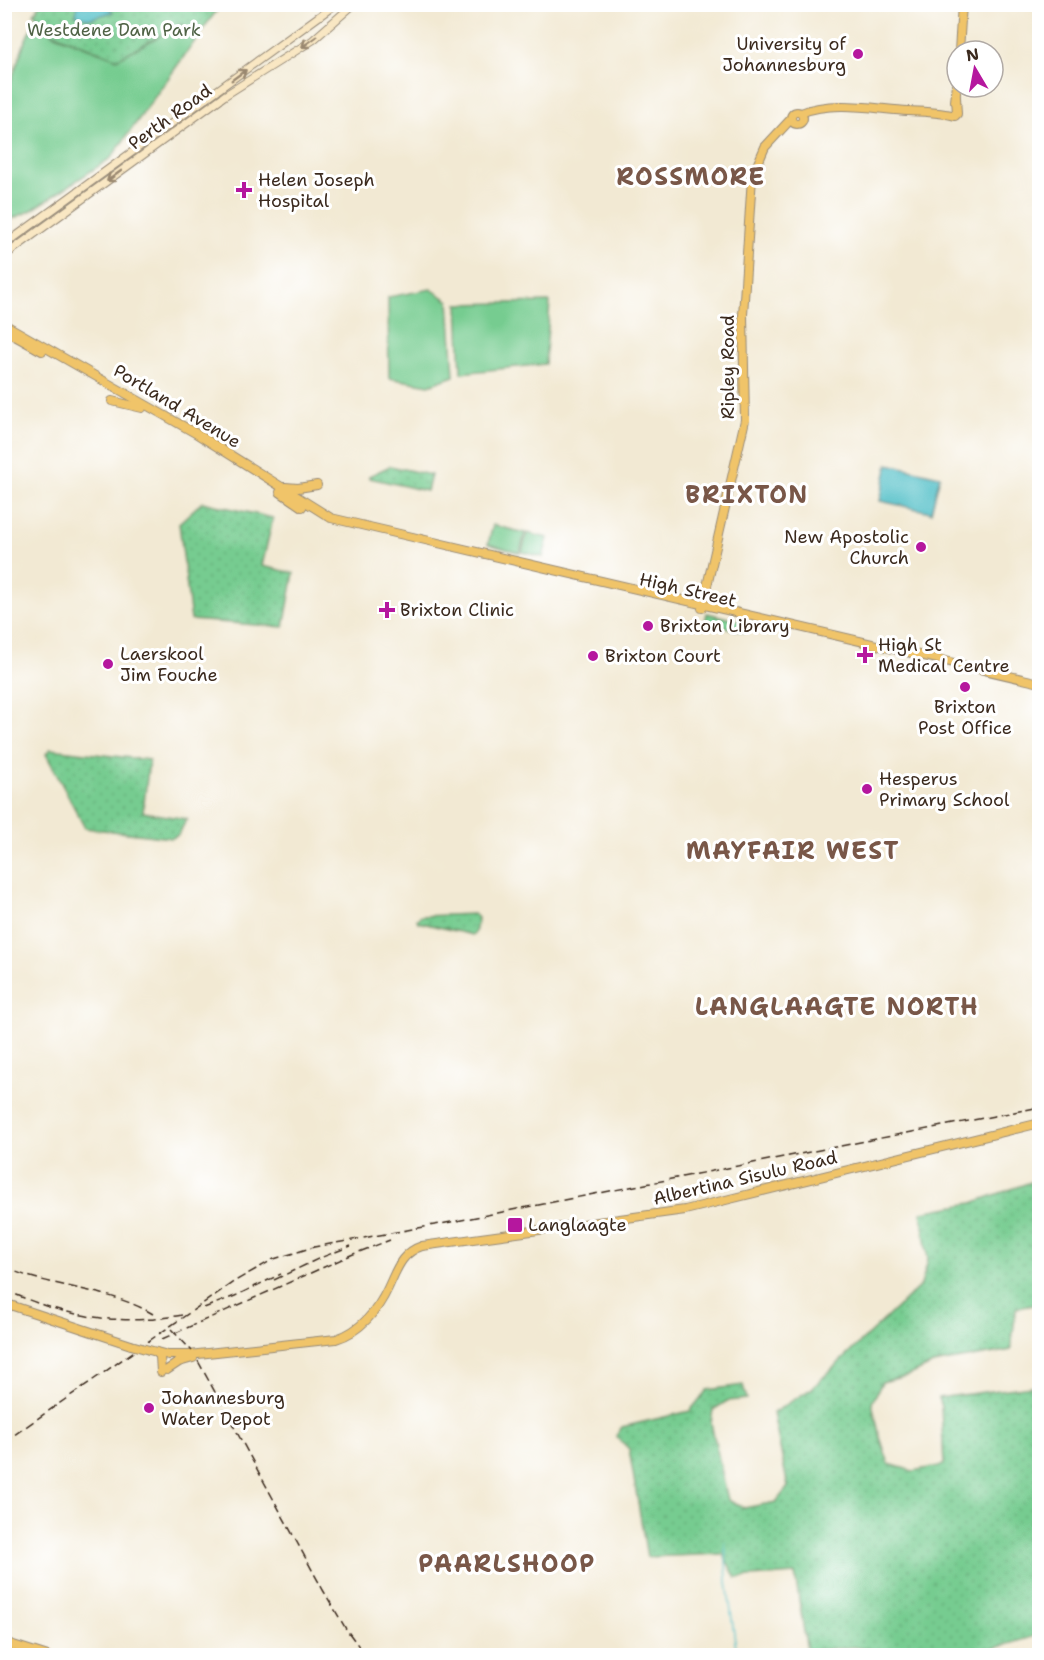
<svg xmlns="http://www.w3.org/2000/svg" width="1044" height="1660" font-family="'Shantell Sans',sans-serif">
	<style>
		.park { fill: url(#park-dots); stroke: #587b57; stroke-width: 1.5 }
		.pitch { fill: #76cc90; stroke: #587b57; stroke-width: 1.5 }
		.water { fill: #51bfc7; stroke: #467472; stroke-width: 1.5 }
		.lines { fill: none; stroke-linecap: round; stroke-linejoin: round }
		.stream { stroke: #51bfc7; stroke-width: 1.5 }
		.secondary-casing { stroke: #968a78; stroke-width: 9 }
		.primary-casing { stroke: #968a78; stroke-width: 10 }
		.secondary { stroke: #f9e7c3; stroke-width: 7 }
		.primary { stroke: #f0c469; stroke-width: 8 }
		.rail { stroke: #3b2a1e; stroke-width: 1.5; stroke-dasharray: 9 4.5; stroke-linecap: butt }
		.primary-bridge-casing { stroke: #968a78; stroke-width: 10; stroke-linecap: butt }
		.primary-bridge { stroke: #f0c469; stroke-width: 8 }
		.oneway { stroke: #9a8870 }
		.poi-dot { fill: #b5179e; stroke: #fff; stroke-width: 2 }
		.labels { text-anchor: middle; stroke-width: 6; stroke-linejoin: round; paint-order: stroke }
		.park-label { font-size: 18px; fill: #506346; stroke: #fff }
		.poi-label { font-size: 18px; fill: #3b2a1e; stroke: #fff; text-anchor: start }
		.street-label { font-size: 18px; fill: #3b2a1e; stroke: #fff }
		.district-label { font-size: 24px; font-weight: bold; letter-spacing: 1.5px; fill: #795748; stroke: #fff }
	</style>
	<defs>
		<pattern id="park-dots" width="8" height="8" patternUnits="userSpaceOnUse" patternTransform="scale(1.5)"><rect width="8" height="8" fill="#76cc90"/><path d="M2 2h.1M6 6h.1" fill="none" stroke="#67af7c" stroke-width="1.8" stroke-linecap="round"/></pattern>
	</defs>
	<rect width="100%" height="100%" fill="#fff"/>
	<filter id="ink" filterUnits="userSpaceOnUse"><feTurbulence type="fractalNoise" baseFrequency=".0167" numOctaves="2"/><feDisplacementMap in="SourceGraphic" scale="12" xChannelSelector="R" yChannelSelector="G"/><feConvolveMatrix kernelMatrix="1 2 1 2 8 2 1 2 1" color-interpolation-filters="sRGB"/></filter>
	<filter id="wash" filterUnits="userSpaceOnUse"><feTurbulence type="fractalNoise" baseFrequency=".008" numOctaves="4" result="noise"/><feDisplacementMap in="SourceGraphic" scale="24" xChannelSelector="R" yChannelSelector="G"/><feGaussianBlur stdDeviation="1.35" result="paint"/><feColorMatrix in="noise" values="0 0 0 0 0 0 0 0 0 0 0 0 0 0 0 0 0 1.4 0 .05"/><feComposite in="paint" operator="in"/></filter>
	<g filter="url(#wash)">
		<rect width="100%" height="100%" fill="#f2e9d3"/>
		<!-- park -->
		<g class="park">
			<path d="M40,4L221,5L197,37L182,24L117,59L52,33L34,14Z"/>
			<path d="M390,466L431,475L427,491L369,478V476Z"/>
			<path d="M202,502L273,518L262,566L294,573L284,627L191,620L179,523Z"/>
			<path d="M50,749L149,760L143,812L187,819L178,835L172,838L85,828L46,754Z"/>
			<path d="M474,914L478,918L475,933L472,935L418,922L417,919L421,916Z"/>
			<path d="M1039,1179V1304L1016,1308L1011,1350L933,1364L910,1375L882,1382L872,1403L880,1437L889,1464L913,1471L944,1465L941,1407L938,1398L1039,1385V1635L972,1655H888L885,1652L854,1647L807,1651L795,1574L736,1578L723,1554L647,1557L629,1449L616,1436L622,1427L690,1411L707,1390L743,1385L747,1399L727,1401L713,1410L711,1423L728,1500L744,1508L776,1502L788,1487L773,1413L811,1389L921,1285L928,1260L921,1212L972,1203Z"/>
		</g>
		<!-- pitch -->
		<g class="pitch">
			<path d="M37,16L52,34L117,59L182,24L197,38L111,158L32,210L5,222V98L25,41Z"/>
			<path d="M431,289L449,301L454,376L429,385L389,378L388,297Z"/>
			<path d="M550,302L545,364L461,373L458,304Z"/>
			<path d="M493,525L525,533L520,553L488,544Z"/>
			<path d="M527,533L548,538L543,557L522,552Z"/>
			<path d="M707,613L745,622V625L747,626L745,632L705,622Z"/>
		</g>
		<!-- water -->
		<g class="water">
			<path d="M77,5H109L107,6L113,12L89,19L76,15Z"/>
			<path d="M888,464L940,476L931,512L880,501Z"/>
		</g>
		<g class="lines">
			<!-- stream -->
			<path class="stream" d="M725,1543L727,1582L737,1656"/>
		</g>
	</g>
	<g filter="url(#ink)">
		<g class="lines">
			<!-- secondary casing -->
			<g class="secondary-casing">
				<g id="secondary">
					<path d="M4,245L336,4"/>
					<path d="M4,256L224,96L313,40L354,4"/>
				</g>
			</g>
			<!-- primary casing -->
			<g class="primary-casing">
				<g id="primary">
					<path d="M959,51L962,4"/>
					<path d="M955,101L957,85"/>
					<circle cx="797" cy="118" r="6"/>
					<path d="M801,113C832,100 875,109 908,111C923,112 941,112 955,116L957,114L956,97"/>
					<path d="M4,324L197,434L331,518L1040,683"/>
					<path d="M4,330L42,351"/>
					<path d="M112,401L142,408"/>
					<path d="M285,487L298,488L317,485"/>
					<path d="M280,492L302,507"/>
					<path d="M702,608L745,420L743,315L752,177L765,147L791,119"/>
					<path d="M4,1303L131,1345"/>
					<path d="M149,1350L168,1355H189L336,1339C360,1332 378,1310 388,1288C397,1269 401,1253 422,1246L685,1210L1040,1123"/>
					<path d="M156,1352L160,1356L161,1372"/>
					<path d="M167,1370L179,1362L193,1358"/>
					<path d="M4,1642L48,1656"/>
					<path d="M4,1650L23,1656"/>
				</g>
			</g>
			<!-- secondary -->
			<use href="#secondary" class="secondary"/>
			<!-- primary -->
			<use href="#primary" class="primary"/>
			<!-- rail -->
			<g class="rail">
				<path d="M4,1267C52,1289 107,1287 153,1314"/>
				<path d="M274,1280L320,1258L351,1246"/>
				<path d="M4,1289C59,1316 121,1327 182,1315"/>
				<path d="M204,1308L235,1296L281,1274"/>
				<path d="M171,1329L192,1351"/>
				<path d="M162,1339L351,1255L390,1240"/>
				<path d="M198,1361L323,1590L346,1629L366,1656"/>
				<path d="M4,1442L235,1281L274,1259L314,1247L451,1222L1040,1107"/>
			</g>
			<!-- primary-bridge casing -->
			<g class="primary-bridge-casing">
				<path id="primary-bridge" d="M131,1345L149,1350"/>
			</g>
			<!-- primary-bridge -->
			<use href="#primary-bridge" class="primary-bridge"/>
		</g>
		<!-- one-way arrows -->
		<defs><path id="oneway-shaft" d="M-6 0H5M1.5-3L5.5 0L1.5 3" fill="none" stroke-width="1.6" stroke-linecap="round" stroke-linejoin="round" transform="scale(1.5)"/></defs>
		<g class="oneway">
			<use href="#oneway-shaft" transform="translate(309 42) rotate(144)"/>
			<use href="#oneway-shaft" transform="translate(239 75) rotate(-36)"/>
			<use href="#oneway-shaft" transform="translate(114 176) rotate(144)"/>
		</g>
	</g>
	<!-- markers -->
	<g class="poi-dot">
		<circle cx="858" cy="54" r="6"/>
		<path d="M241 181h6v6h6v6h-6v6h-6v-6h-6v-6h6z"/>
		<circle cx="921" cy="547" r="6"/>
		<path d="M384 601h6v6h6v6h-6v6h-6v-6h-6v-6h6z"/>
		<circle cx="648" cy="626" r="6"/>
		<path d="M862 646h6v6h6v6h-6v6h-6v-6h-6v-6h6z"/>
		<circle cx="593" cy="656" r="6"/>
		<circle cx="108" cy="664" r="6"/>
		<circle cx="965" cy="687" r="6"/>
		<circle cx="867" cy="789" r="6"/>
		<rect x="507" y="1217" width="16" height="16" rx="3"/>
		<circle cx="149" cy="1408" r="6"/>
	</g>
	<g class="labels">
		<!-- park labels -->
		<g class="park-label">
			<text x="114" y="36">Westdene Dam Park</text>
		</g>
		<!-- poi labels -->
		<g class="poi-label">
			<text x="846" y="50" text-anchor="end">University of<tspan x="846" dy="21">Johannesburg</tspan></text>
			<text x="258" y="186">Helen Joseph<tspan x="258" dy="21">Hospital</tspan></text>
			<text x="909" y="543" text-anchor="end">New Apostolic<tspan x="909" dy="21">Church</tspan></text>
			<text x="400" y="616">Brixton Clinic</text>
			<text x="660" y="632">Brixton Library</text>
			<text x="878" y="651">High St<tspan x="878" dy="21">Medical Centre</tspan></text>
			<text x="120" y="660">Laerskool<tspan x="120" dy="21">Jim Fouche</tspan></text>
			<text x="605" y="662">Brixton Court</text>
			<text x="965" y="713" text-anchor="middle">Brixton<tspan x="965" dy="21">Post Office</tspan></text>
			<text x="879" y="785">Hesperus<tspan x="879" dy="21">Primary School</tspan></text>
			<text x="528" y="1231">Langlaagte</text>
			<text x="161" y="1404">Johannesburg<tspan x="161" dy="21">Water Depot</tspan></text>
		</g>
		<!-- street labels -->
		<g class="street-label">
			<text transform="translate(170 117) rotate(-36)" y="6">Perth Road</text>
			<text transform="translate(728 367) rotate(-90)" y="6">Ripley Road</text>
			<text transform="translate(177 406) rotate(31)" y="6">Portland Avenue</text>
			<text transform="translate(688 590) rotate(13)" y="6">High Street</text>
			<text transform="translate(745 1178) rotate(-13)" y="6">Albertina Sisulu Road</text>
		</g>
		<!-- district labels -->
		<g class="district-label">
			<text x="691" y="185">ROSSMORE</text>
			<text x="747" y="503">BRIXTON</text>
			<text x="793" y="859">MAYFAIR WEST</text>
			<text x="837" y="1015">LANGLAAGTE NORTH</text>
			<text x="507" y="1572">PAARLSHOOP</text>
		</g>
	</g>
	<!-- margin -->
	<rect width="1044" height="1660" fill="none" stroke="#fff" stroke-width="24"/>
	<!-- north arrow -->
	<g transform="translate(975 69) rotate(350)"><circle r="28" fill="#ffffff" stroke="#b1aaa5" stroke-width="1.5"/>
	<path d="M0-4.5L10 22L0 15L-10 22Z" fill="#b5179e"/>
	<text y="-9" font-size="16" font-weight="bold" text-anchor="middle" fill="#3b2a1e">N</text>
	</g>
</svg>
